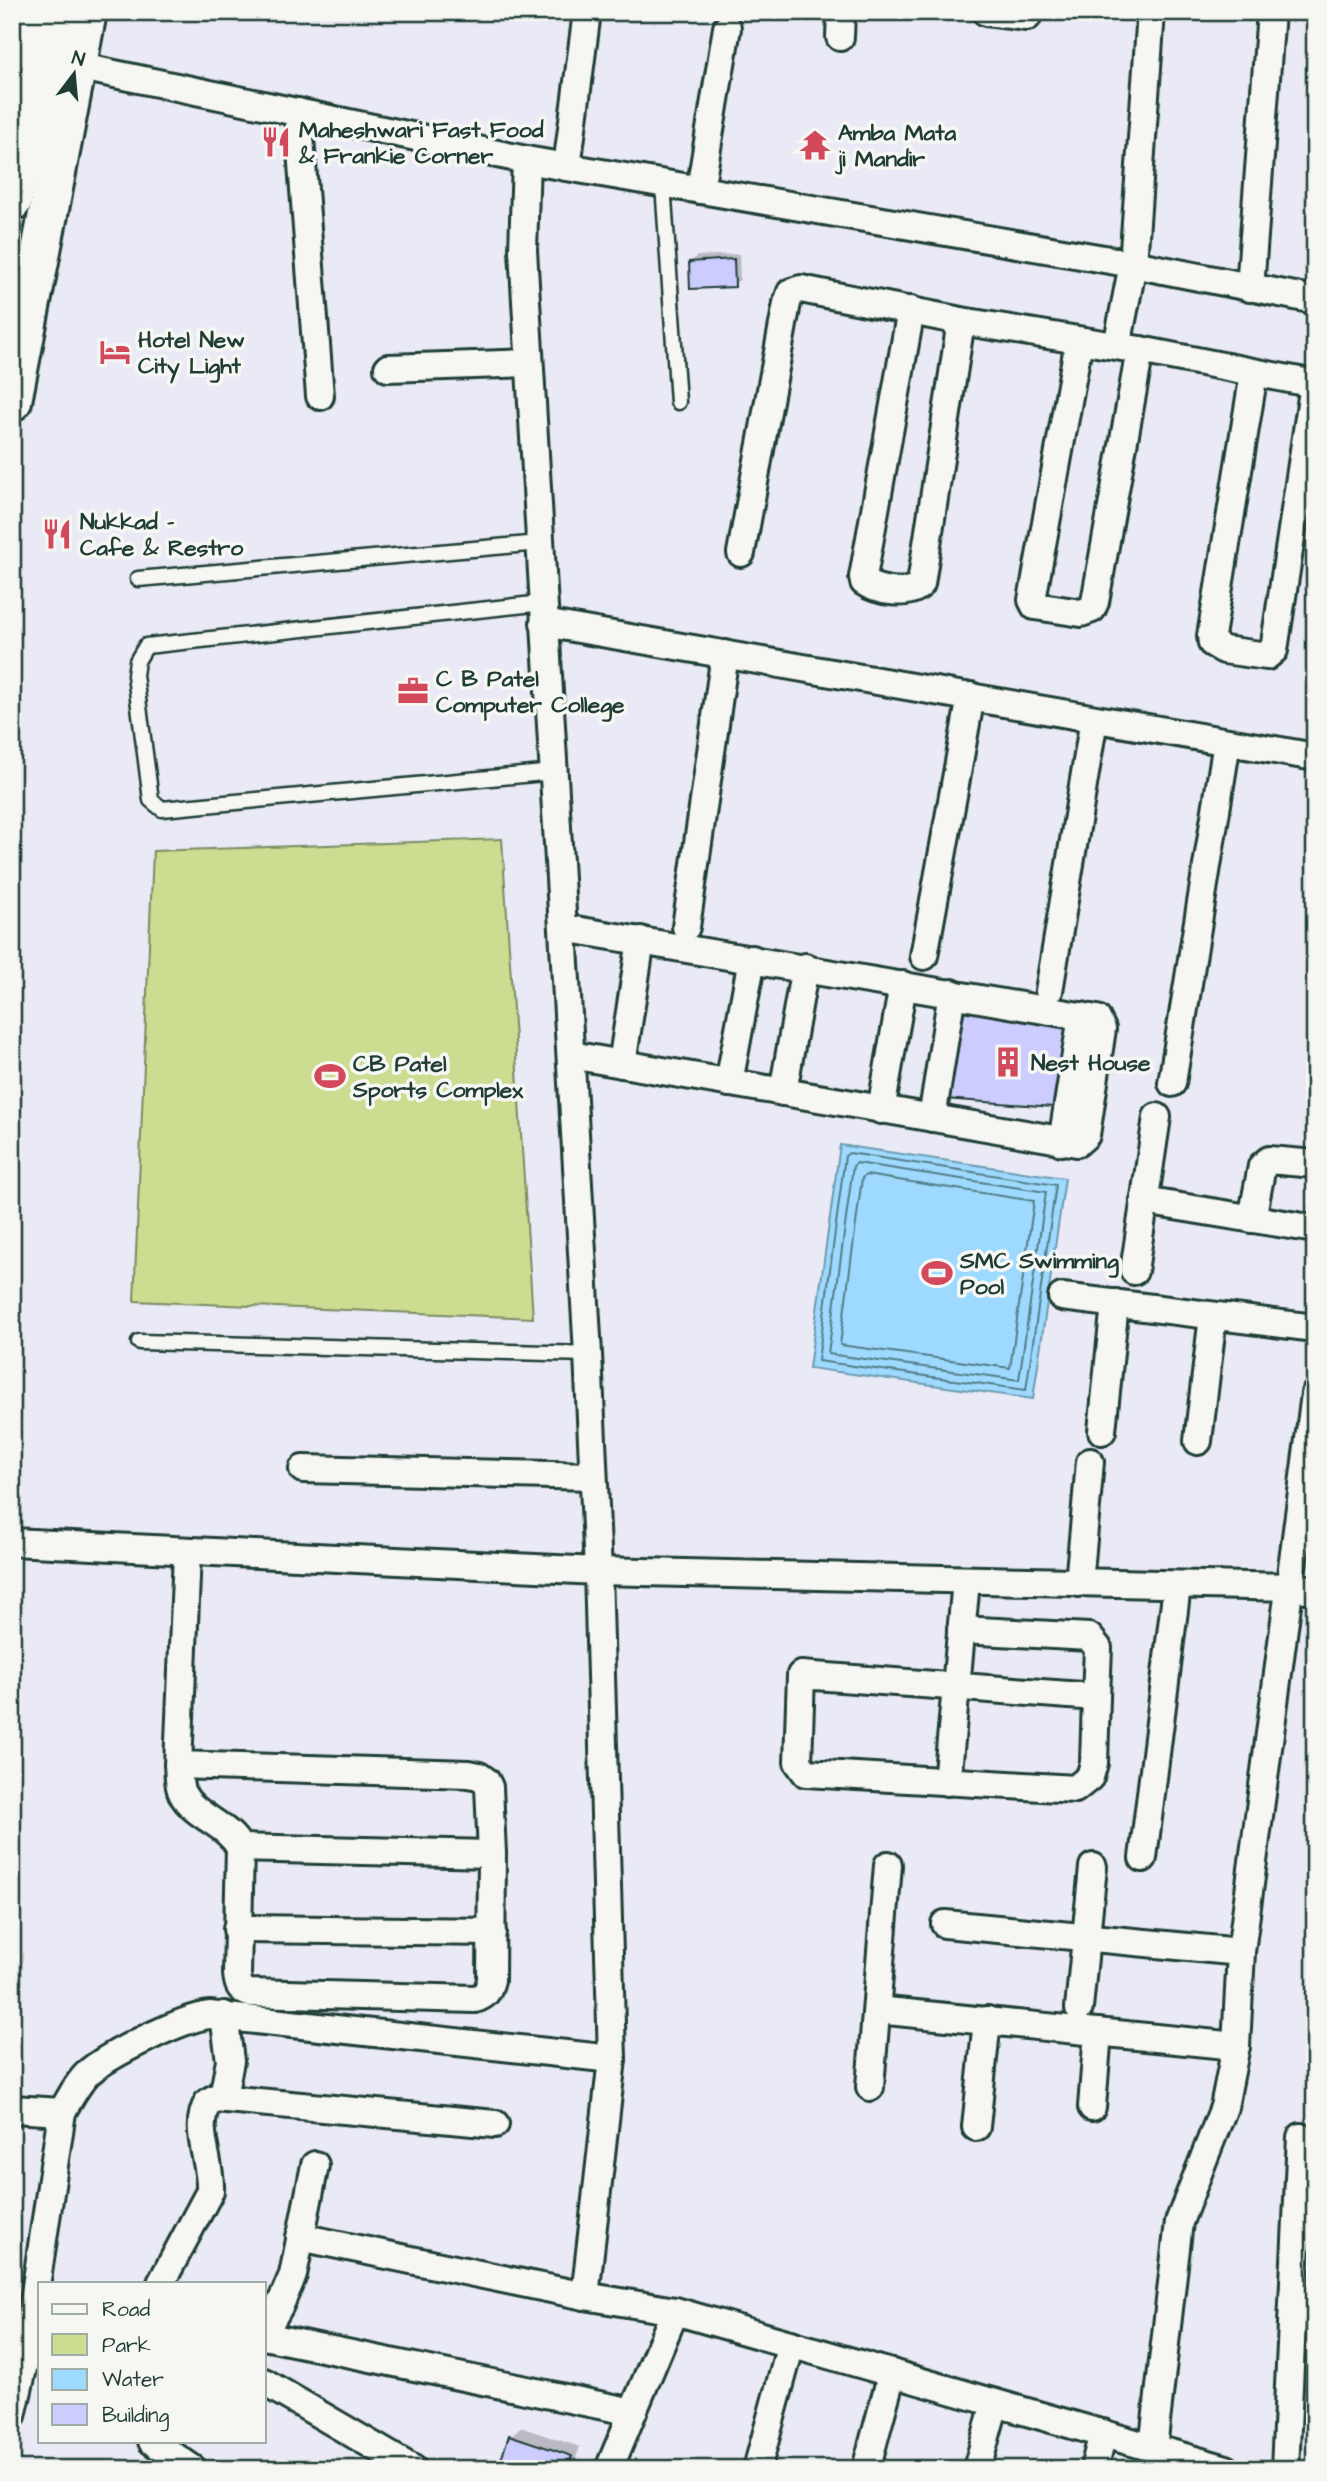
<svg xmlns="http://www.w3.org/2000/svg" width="1327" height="2481" font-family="'Architects Daughter',sans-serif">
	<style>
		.green { fill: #ccdc91; stroke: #768c62; stroke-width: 2 }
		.water { fill: #9edaff; stroke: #6b9bae; stroke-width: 2 }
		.shadow { fill: #0003 }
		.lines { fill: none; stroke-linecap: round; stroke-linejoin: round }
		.shore { stroke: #527c85; stroke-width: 2 }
		.building { fill: #cdccff; stroke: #1f3d34; stroke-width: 2 }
		.lane-casing { stroke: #1f3d34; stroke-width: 19 }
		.street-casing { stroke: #1f3d34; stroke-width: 32 }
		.secondary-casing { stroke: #1f3d34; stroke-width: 44 }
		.lane { stroke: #f6f6f2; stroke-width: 14 }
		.street { stroke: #f6f6f2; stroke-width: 26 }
		.secondary { stroke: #f6f6f2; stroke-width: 38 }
		.labels { text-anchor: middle; stroke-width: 7; stroke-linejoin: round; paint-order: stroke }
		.poi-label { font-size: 23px; font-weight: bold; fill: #1f3d34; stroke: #f6f6f2; text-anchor: start }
	</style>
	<rect width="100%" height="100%" fill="#eae9f6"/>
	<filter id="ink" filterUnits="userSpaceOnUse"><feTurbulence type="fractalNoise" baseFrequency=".0143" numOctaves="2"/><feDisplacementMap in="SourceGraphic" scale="14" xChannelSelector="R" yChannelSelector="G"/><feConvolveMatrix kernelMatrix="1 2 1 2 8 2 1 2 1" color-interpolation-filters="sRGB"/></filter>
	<g filter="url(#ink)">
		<!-- green -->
		<path class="green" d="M502,839L533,1318L134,1301L153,851Z"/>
		<!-- water -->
		<path class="water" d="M840,1145L1065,1178L1033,1399L809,1368Z"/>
		<!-- shadow -->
		<g class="shadow">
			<path d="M739,254L740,279L734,285L691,262L697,256Z"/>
			<path d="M520,2427L580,2447L572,2469H500L511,2436Z"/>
		</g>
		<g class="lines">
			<!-- shore -->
			<g class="shore">
				<path d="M849,1153L1056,1185L1026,1390L818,1361L845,1156Z"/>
				<path d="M857,1163L1046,1192L1019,1380L828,1354L853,1166Z"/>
				<path d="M866,1175L1034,1201L1010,1368L840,1345L862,1178Z"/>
			</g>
		</g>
		<!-- building -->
		<g class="building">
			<path d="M734,259L735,287L690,289L689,262Z"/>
			<path d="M965,1006L1071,1025L1054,1107L945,1099Z"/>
			<path d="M509,2435L572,2456L567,2469H498Z"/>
		</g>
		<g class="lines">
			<!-- lane casing -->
			<g class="lane-casing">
				<g id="lane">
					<path d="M663,184L678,402"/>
					<path d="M138,579L540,543"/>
					<path d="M543,603L146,646L137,661L135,675L151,800L162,809L554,772"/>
					<path d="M139,1342L588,1354"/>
				</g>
			</g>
			<!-- street casing -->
			<g class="street-casing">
				<g id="street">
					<path d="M986,12L1027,17"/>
					<path d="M840,37L841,12"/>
					<path d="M62,63L526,160L1133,264L1315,300"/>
					<path d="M298,112L320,396"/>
					<path d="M526,160L523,250L588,1354L598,1571L612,2059L585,2296"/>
					<path d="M567,167L587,12"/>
					<path d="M700,190L727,28"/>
					<path d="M1250,288L1271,12"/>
					<path d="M911,310L863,577L864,582C877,591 908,597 921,584L961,321"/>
					<path d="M1079,341L1032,600L1035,606L1081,613L1092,609L1095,602L1140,350"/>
					<path d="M1117,346L1133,264L1151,12"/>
					<path d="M388,368L529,363"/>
					<path d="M1254,373L1211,636L1212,643L1224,650L1267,656L1274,650L1314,384"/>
					<path d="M741,553L787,303L791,292L801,289L961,321L1140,350L1315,384"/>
					<path d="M544,623L1315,757"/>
					<path d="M686,927L725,654"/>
					<path d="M564,928L1097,1019L1102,1029L1086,1135L1077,1143L571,1055"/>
					<path d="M924,956L971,696"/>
					<path d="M1049,991L1094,719"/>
					<path d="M622,1064L641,940"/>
					<path d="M729,1083L752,959"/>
					<path d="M1172,1083L1227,742"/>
					<path d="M783,1092L805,967"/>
					<path d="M881,1110L903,985"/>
					<path d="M932,1118L952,993"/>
					<path d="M1062,1142L1082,1016"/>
					<path d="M1144,1201L1315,1229"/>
					<path d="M1252,1219L1262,1166L1269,1160L1315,1164"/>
					<path d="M1134,1271L1157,1117"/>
					<path d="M1062,1297L1315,1328"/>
					<path d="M1102,1431L1115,1303"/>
					<path d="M1198,1441L1213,1316"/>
					<path d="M303,1469L593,1476"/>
					<path d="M12,1542L598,1571L1290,1587L1315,1590"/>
					<path d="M1079,1583L1090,1462"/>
					<path d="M961,1630L1089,1637L1098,1648L1096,1697"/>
					<path d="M801,1675L1096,1697L1094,1763L1090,1777L1075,1789L806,1773L798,1762Z"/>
					<path d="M178,1765L469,1774L479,1776L486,1781L489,1787L492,1854L491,1980C488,1991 486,1996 475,1999L249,1993C239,1989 238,1984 237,1974L240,1848C227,1823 194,1817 182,1793C178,1785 179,1774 178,1765L187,1553L186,1552"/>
					<path d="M947,1782L966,1581"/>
					<path d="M240,1848L492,1854"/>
					<path d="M1143,1858L1177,1586"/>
					<path d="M945,1924L1241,1952"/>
					<path d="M237,1929L492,1932"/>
					<path d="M1079,2008L1093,1867"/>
					<path d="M877,2010L1236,2046"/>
					<path d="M870,2087L888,1865"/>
					<path d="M223,2097L230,2061L224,2015"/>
					<path d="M1092,2107L1098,2032"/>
					<path d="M12,2109L62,2112L25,2360L12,2416"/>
					<path d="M62,2112C70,2098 78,2082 90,2071C112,2053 181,2019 209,2015L612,2059"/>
					<path d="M976,2127L987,2020"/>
					<path d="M300,2237L585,2296L675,2311L1226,2469"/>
					<path d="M161,2283L210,2191C212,2162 192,2129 208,2102L215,2098L495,2124"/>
					<path d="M264,2333L280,2305L293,2275L315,2165"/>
					<path d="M264,2336L633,2412"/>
					<path d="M264,2382L413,2469"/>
					<path d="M152,2441L193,2469"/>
					<path d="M1153,2448L1179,2222L1224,2107L1236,2046L1241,1952L1315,1394"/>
					<path d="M609,2469L675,2311"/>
					<path d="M757,2469L791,2344"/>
					<path d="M866,2469L892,2373"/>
					<path d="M977,2469L995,2403"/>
					<path d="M1094,2469L1103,2433"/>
					<path d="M1285,2469L1301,2137"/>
				</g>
			</g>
			<!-- secondary casing -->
			<g class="secondary-casing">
				<g id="secondary">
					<path d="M12,50L20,12"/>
					<path d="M12,201L54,12"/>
					<path d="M12,401L87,12"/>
				</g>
			</g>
			<!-- lane -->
			<use href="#lane" class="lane"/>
			<!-- street -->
			<use href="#street" class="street"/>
			<!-- secondary -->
			<use href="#secondary" class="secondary"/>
		</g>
	</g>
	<!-- icons -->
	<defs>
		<g id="restaurant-bare" transform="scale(2.415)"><path d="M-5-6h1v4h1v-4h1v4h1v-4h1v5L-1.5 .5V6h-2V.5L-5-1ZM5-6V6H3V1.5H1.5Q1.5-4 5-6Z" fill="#d1495b" stroke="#f6f6f2" stroke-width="2.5" paint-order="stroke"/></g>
		<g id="temple-bare" transform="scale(2.415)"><path d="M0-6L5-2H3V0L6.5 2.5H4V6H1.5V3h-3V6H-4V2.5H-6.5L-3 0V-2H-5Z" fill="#d1495b" stroke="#f6f6f2" stroke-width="2.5" paint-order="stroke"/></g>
		<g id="hotel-bare" transform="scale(2.415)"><path d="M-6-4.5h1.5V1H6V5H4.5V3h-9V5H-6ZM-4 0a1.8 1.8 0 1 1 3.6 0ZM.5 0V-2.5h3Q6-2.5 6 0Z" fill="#d1495b" stroke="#f6f6f2" stroke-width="2.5" paint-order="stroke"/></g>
		<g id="office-bare" transform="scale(2.415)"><path d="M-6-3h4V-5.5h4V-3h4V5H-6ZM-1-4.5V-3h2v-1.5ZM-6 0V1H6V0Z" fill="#d1495b" stroke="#f6f6f2" stroke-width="2.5" paint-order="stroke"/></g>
		<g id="building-bare" transform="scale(2.415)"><path d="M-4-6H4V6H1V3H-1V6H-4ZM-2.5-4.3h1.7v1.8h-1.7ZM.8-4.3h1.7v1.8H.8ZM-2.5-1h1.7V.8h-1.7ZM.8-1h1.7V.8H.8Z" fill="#d1495b" stroke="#f6f6f2" stroke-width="2.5" paint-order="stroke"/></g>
		<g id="stadium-bare" transform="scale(2.415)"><path d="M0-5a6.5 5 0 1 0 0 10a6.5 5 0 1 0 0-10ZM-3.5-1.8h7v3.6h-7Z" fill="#d1495b" stroke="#f6f6f2" stroke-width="2.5" paint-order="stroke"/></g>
	</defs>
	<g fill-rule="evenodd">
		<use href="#restaurant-bare" x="276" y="142"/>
		<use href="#temple-bare" x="815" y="145"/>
		<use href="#hotel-bare" x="115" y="352"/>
		<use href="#restaurant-bare" x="57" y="534"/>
		<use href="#office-bare" x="413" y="691"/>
		<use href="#building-bare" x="1008" y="1062"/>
		<use href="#stadium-bare" x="330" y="1076"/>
		<use href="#stadium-bare" x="937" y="1273"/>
	</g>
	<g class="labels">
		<!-- poi labels -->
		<g class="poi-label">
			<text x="299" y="137">Maheshwari Fast Food<tspan x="299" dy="26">&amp; Frankie Corner</tspan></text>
			<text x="838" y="140">Amba Mata<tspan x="838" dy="26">ji Mandir</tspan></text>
			<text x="138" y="347">Hotel New<tspan x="138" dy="26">City Light</tspan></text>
			<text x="80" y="529">Nukkad -<tspan x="80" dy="26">Cafe &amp; Restro</tspan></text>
			<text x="436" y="686">C B Patel<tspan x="436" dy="26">Computer College</tspan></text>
			<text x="1031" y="1070">Nest House</text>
			<text x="353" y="1071">CB Patel<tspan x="353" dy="26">Sports Complex</tspan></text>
			<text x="960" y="1268">SMC Swimming<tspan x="960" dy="26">Pool</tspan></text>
		</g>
	</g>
	<!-- margin -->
	<rect width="1327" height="2481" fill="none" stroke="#f6f6f2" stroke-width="42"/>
	<rect x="21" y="21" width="1285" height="2439" fill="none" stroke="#1f3d34" stroke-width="2.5" filter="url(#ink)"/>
	<!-- legend -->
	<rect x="38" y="2282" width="228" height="161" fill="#f6f6f2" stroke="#a0aca6" stroke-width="2"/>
	<rect x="52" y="2304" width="35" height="10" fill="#f6f6f2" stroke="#a0aca6" stroke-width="2"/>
	<text x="102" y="2316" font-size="21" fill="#1f3d34">Road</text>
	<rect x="52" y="2334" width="35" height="21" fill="#ccdc91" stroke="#a0aca6" stroke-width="2"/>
	<text x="102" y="2352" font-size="21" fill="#1f3d34">Park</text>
	<rect x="52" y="2369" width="35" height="21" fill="#9edaff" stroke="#a0aca6" stroke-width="2"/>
	<text x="102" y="2386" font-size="21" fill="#1f3d34">Water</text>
	<rect x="52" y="2404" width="35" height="21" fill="#cdccff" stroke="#a0aca6" stroke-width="2"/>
	<text x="102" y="2422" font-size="21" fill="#1f3d34">Building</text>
	<!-- north arrow -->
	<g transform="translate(74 74) rotate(16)" stroke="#f6f6f2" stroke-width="5" paint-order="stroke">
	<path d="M0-5L12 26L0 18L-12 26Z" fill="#1f3d34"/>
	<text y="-10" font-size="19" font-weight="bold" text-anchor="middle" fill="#1f3d34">N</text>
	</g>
</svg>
